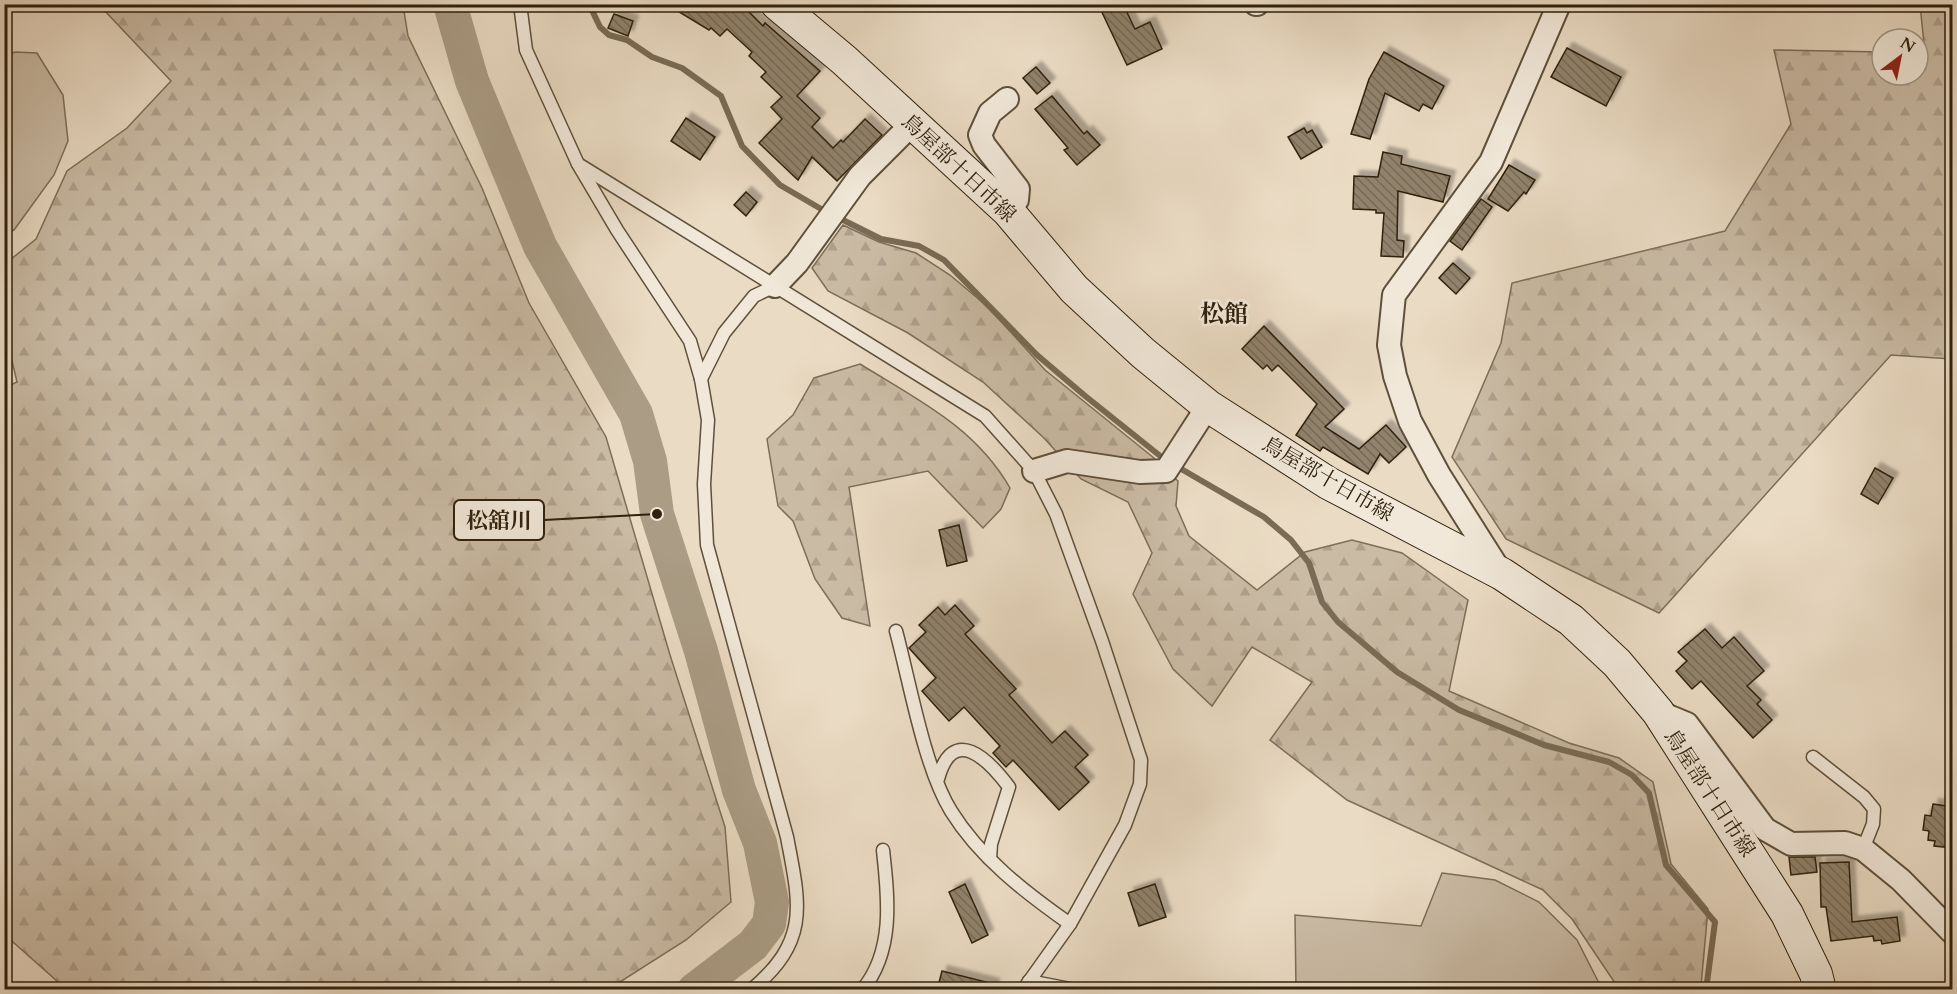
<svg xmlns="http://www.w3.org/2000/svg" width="1957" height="994" font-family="Cardo,'Noto Serif JP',serif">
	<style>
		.green { fill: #cabba5; stroke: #7c6e58; stroke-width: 1.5 }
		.forest { fill: url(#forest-firs); stroke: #7c6e58; stroke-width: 1.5 }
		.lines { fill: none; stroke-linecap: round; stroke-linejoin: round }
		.stream { stroke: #796b55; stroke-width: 6 }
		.river { stroke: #aa9c85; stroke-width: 34 }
		.building { fill: url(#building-back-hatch); stroke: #2f210c; stroke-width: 1.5; filter: url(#shadow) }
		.lane-casing { stroke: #5e503a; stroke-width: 15 }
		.street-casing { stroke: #5e503a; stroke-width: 26 }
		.secondary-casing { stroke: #2f210c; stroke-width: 34 }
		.lane { stroke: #f1e8d9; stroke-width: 12 }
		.street { stroke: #f1e8d9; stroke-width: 22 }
		.secondary { stroke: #f1e8d9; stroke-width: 32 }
		.labels { text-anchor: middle; stroke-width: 5; stroke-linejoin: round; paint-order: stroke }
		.street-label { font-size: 21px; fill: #2f210c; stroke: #f1e8d9 }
		.quarter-label { font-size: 24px; font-weight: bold; fill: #2f210c; stroke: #f1e8d9 }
		.leader { fill: none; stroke: #2f210c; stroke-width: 2 }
		.callout-dot { fill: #2f210c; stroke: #f1e8d9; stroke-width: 2 }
		.callout { fill: #f1e8d9; stroke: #2f210c; stroke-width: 2 }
		.callout-label { font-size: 22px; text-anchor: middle; font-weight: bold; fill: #2f210c }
	</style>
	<defs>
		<pattern id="forest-firs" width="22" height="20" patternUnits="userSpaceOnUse" patternTransform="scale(1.5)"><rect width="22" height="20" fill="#cabba5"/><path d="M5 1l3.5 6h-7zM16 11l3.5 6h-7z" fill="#aea08d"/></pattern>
		<pattern id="building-back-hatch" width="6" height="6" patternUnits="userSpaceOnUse" patternTransform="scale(1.5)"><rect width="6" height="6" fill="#90826c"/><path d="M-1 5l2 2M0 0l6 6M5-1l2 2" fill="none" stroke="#766a57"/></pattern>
		<filter id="shadow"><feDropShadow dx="5.5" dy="-5.5" stdDeviation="1.5" flood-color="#0004"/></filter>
	</defs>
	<rect width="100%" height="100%" fill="#eadbc4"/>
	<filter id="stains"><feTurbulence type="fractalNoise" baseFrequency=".00333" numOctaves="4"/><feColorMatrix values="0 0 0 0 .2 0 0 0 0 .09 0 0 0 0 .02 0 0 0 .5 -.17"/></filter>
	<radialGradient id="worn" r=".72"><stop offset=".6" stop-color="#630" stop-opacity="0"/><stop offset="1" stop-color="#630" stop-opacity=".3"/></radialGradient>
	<!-- green -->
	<g class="green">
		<path d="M15,52L37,53L63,95L68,141L54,175L14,230L5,233V56Z"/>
		<path d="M1442,873L1495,880L1539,902L1577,940L1602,989H1296L1295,915L1421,926Z"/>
	</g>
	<!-- forest -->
	<g class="forest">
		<path d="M84,5H403L408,36L482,188L529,303L606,437L670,655L725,827L731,902L686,940L609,989H66L5,935L4,388L17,382L5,331V264L36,239L67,171L127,128L171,81L103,9Z"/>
		<path d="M1920,5H1952V359L1891,355L1659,613L1506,539L1452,457L1501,343L1512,283L1725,231L1791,124L1774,50L1882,52V75H1918V53H1925Z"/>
		<path d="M843,225L879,242L916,253L950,275L988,307L1045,370L1154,458L1178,481L1176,506L1189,536L1257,590L1305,552L1352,540L1402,553L1468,600L1449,691L1569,743L1619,758L1653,782L1671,864L1708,909L1701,986L1697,990L1619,989L1572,919L1543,890L1347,800L1270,740L1312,682L1252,647L1212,706L1173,669L1133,594L1152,553L1128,502L1081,479L1044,438L983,382L908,333L828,291L812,268Z"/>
		<path d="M860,364C918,400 975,427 1010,488L1001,509L983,528L928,471L849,487L870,626L842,618L815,579L793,521L778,506L767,439L793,415L814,378Z"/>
	</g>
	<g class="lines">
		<!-- stream -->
		<g class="stream">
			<path d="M589,4L600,27L609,35L627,40L652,57L682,68L721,96L742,146L780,185L828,213"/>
			<path d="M837,217L881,239L919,246L944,260L1037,355L1084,395L1164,459L1264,517L1291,540L1309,563L1322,602L1338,622L1397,672L1459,710L1544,745L1609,762L1632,775L1649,793L1666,865L1715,922L1706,990"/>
		</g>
		<!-- river -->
		<path class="river" d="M450,4L472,81L540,246L636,414L650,461L657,514L701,651L739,790L760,843L772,902L769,924L753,945L694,990"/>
	</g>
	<!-- building -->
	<g class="building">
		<path d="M666,4H741L763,26L765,23L820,71L797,96L820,118L812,127L833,148L841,140L843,142L865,119L882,135L837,181L812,157L798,180L759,143L782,119L771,107L782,97L761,77L766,72L749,56L752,52L727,29L720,36L711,28L709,30Z"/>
		<path d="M1098,4H1123L1135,29L1150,22L1162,49L1127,65Z"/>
		<path d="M614,14L633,21L628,36L608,28Z"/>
		<path d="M1567,48L1621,77L1606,106L1551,77Z"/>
		<path d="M1384,52L1444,86L1432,109L1423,104L1419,111L1385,93L1370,139L1351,134L1369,79Z"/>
		<path d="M1036,67L1050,83L1037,94L1023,78Z"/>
		<path d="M1052,96L1084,134L1087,131L1100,145L1077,165L1064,150L1068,148L1035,109Z"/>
		<path d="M686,118L715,137L700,160L671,141Z"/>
		<path d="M1304,128L1307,133L1312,130L1322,147L1301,159L1288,137Z"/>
		<path d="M1383,152L1402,156L1401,164L1450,176L1443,202L1398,191L1397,240L1404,241L1403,257L1381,256L1384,213H1376V210L1353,209L1354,176L1378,177Z"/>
		<path d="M1509,165L1535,180L1526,194L1524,192L1508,211L1488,199Z"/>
		<path d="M746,192L757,202L746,216L734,205Z"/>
		<path d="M1481,199L1492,207L1462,250L1450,241Z"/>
		<path d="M1453,263L1470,278L1456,294L1439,278Z"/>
		<path d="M1264,326L1344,409L1325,427L1359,449L1386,425L1406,447L1389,463L1380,454L1368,474L1323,447L1320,451L1296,435L1317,404L1278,365L1272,371L1267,365L1263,369L1242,349Z"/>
		<path d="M1875,468L1893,478L1878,504L1861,494Z"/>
		<path d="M959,525L967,561L947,566L939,530Z"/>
		<path d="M955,605L974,626L965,634L1016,689L1009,695L1052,743L1065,731L1088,755L1075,767L1089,782L1059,810L1013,760L1006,767L993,753L1000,746L964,707L949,721L922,691L936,678L909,648L926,632L919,625L938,607L945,615Z"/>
		<path d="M1705,629L1722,648L1734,637L1764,671L1747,686L1761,700L1757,704L1772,720L1753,738L1701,681L1692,689L1676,671L1687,661L1678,652Z"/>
		<path d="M1933,804L1953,807V848L1934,846L1935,841L1928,840L1929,831L1923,830L1925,815L1931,816Z"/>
		<path d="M1789,857H1815L1817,872L1791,875Z"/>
		<path d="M1849,862L1852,922L1897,917L1900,941L1882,944L1881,940L1874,941L1873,936L1831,941L1826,907H1821L1820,863Z"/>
		<path d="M965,884L988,935L972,943L949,892Z"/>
		<path d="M1155,884L1166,917L1139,926L1128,893Z"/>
		<path d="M942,971L994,984L993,990H937Z"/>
	</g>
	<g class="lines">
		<!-- lane casing -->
		<g class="lane-casing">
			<g id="lane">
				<path d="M520,4L526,50L578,164L617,230L690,341L701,379"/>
				<path d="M578,164L985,416L1034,471L1056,514L1102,641L1141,760L1140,784L1125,825L1070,924L1023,990"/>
				<path d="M896,631C910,683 924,767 951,811C980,858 1026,893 1070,924"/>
				<path d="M1813,757L1864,797L1874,809L1873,824L1863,849"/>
				<path d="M938,779C953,724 988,759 1009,787L991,844L990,859"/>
				<path d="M1029,981L1075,990"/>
				<path d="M751,990C810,941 800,905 787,837L707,545L704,484L708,420L701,379L724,333L754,296L775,286"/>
				<path d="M862,990C895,951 888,896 883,850"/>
			</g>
		</g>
		<!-- street casing -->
		<g class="street-casing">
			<g id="street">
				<path d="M1256,4H1257"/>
				<path d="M1007,99L990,113L980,135L984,145L1018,189L1017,200L1008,211"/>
				<path d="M775,286L797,263L860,176L913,123"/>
				<path d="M1034,471L1067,461L1140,472L1166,471L1208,406"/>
				<path d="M1501,573L1439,475L1410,421L1395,376L1389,345L1394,295L1491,162L1559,4"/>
				<path d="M1658,712L1687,724L1765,829L1791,844L1845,843L1863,849L1901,880L1952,932"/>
			</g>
		</g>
		<!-- secondary casing -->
		<g class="secondary-casing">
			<path id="secondary" d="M777,4L844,60L1008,211L1074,289L1143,353L1208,406L1328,483L1502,574L1571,620L1617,663L1658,712L1787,914L1816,974L1820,990"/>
		</g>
		<!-- lane -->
		<use href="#lane" class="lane"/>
		<!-- street -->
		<use href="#street" class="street"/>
		<!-- secondary -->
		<use href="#secondary" class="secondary"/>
	</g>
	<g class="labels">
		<!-- street labels -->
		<g class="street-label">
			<text transform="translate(959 168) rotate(43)" y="7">鳥屋部十日市線</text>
			<text transform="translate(1328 479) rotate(30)" y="7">鳥屋部十日市線</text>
			<text transform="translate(1710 793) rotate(57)" y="7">鳥屋部十日市線</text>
		</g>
		<!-- quarter labels -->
		<g class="quarter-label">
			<text x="1224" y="322">松館</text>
		</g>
	</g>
	<!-- callouts -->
	<path class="leader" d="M657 514L544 520"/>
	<circle class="callout-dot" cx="657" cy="514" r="6"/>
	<rect class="callout" x="454" y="500" width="90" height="40" rx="6"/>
	<g class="callout-label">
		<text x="499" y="528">松舘川</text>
	</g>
	<!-- margin -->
	<rect width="1957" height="994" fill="none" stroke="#eadbc4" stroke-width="24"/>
	<rect x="6" y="6" width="1945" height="982" fill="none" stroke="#2f210c" stroke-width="3"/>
	<rect x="12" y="12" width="1933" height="970" fill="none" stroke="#2f210c" stroke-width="1.5"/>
	<!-- north arrow -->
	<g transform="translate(1900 57) rotate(32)"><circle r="28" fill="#f1e8d9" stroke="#a39887" stroke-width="1.5"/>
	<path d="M0-4.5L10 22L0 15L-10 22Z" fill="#8f2418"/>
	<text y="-9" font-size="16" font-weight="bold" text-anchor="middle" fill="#2f210c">N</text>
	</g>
	<rect width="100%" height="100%" filter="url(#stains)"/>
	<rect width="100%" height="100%" fill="url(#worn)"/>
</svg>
